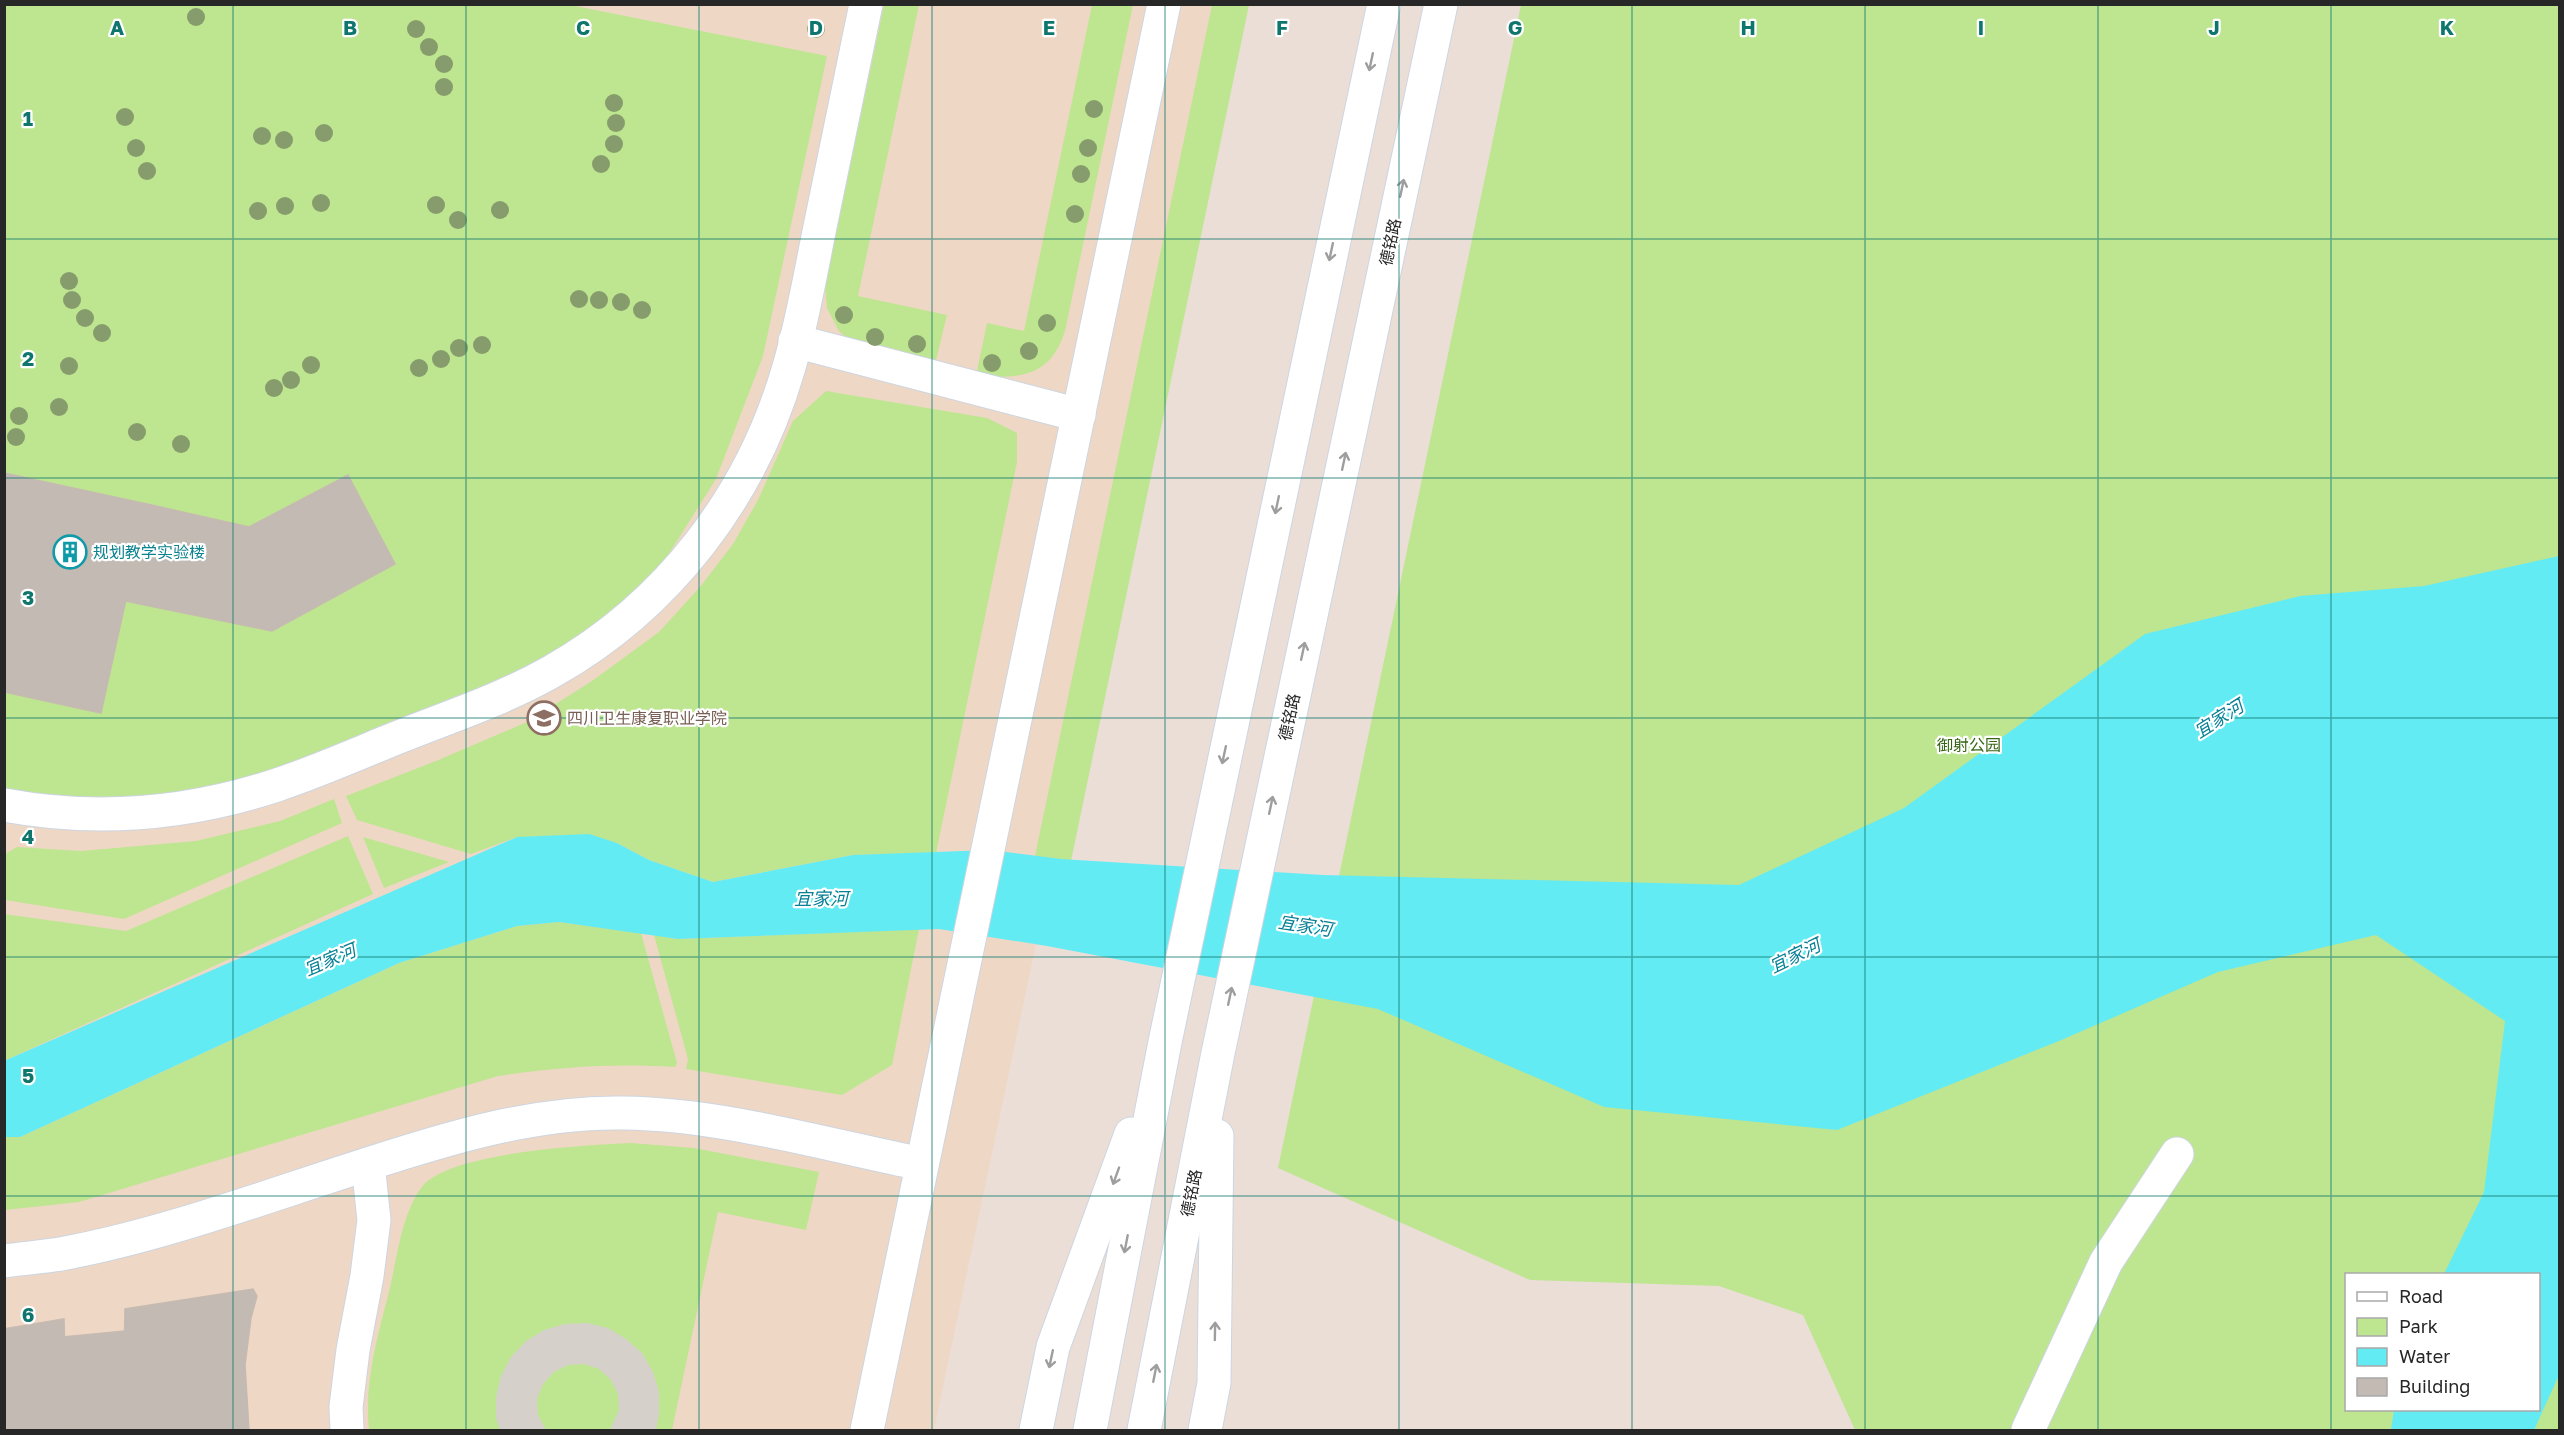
<svg xmlns="http://www.w3.org/2000/svg" width="2564" height="1435" font-family="'Golos Text','Noto Sans SC',sans-serif">
	<style>
		.education { fill: #eed8c5 }
		.green { fill: #bee590; fill-rule: evenodd }
		.plaza { fill: #d6d0ca }
		.water { fill: #63ebf4 }
		.building { fill: #c2bab3; stroke: #c6bab1; stroke-width: 1.5 }
		.lines { fill: none; stroke-linecap: round; stroke-linejoin: round }
		.minor-casing { stroke: #cdd5e1; stroke-width: 35 }
		.minor { stroke: #fff; stroke-width: 33 }
		.tree { fill: #879c6c }
		.oneway { stroke: #9e9e9e }
		.grid { fill: none; stroke: #0f766e; stroke-width: 1.5; stroke-opacity: 0.55 }
		.labels { text-anchor: middle; stroke-width: 4.5; stroke-linejoin: round; paint-order: stroke }
		.street-label { font-size: 16px; fill: #272727; stroke: #fff }
		.culture-label { font-size: 16px; fill: #0d838f; stroke: #fff; text-anchor: start }
		.education-label { font-size: 16px; fill: #785e54; stroke: #fff; text-anchor: start }
		.park-label { font-size: 16px; fill: #366615; stroke: #fff }
		.water-label { font-size: 18px; font-style: italic; fill: #078095; stroke: #fff }
		.grid-label { font-size: 20px; text-anchor: middle; font-weight: bold; fill: #0f766e; stroke: #fff; stroke-width: 4.5; stroke-linejoin: round; paint-order: stroke }
	</style>
	<rect width="100%" height="100%" fill="#ebded7"/>
	<!-- education -->
	<path class="education" d="M5,5H1233L934,1430H5Z"/>
	<!-- green -->
	<g class="green">
		<path d="M4,5H570L827,56L763,356L716,479L658,571L578,638L508,677L321,757L197,799L5,798Z"/>
		<path d="M884,5H919L858,296L947,315L935,364L855,345L839,331L827,308L825,285Z"/>
		<path d="M1092,5H1133L1065,331C1051,375 1023,379 981,376L977,371L987,323L1024,331Z"/>
		<path d="M1212,5H1249L1071,861L1035,856Z"/>
		<path d="M1521,5H2559V1430H1855L1803,1315L1719,1286L1530,1280L1278,1168ZM2346,1274H2538V1410H2346Z"/>
		<path d="M826,391L987,418L1017,433V462L936,853L853,855L713,882L649,860L617,843L517,837L471,854L357,820L346,796L436,761L527,722L592,681L659,632L700,587L733,544L758,500L793,421Z"/>
		<path d="M334,799L342,823L124,919L5,900V854L17,847L81,851L196,841L280,821Z"/>
		<path d="M348,836L373,894L4,1061V914L126,931Z"/>
		<path d="M363,837L449,862L384,888Z"/>
		<path d="M559,922L641,933L677,1063L675,1067C615,1063 556,1067 498,1076L79,1202L5,1210V1137H20L399,963L517,926Z"/>
		<path d="M919,929L892,1065L842,1095L686,1069L688,1059L654,935L678,939Z"/>
		<path d="M631,1143L694,1148L819,1172L806,1230L718,1212L672,1430H369C364,1383 377,1338 389,1292C397,1259 401,1216 421,1188C446,1152 588,1145 631,1143Z"/>
	</g>
	<!-- plaza -->
	<path class="plaza" d="M587,1323L608,1328L626,1339L642,1353L653,1372L659,1392V1414L656,1430H610L619,1410L618,1394L611,1380L599,1369L584,1364L568,1365L554,1372L543,1384L537,1399L538,1415L546,1430H500L496,1418V1397L501,1376L511,1357L526,1341L544,1330L565,1324Z"/>
	<!-- water -->
	<path class="water" d="M2559,556L2560,1373L2534,1430H2391L2394,1410H2538V1274H2444L2484,1192L2505,1021L2376,935L2218,972L2059,1041L1837,1130L1604,1107L1378,1009L1047,946L939,929L678,939L559,922L517,926L399,963L20,1137H5L4,1061L517,837L589,834L617,843L649,860L713,882L853,855L990,850L1061,859L1323,875L1739,885L1904,808L2145,634L2300,596L2424,586Z"/>
	<!-- building -->
	<g class="building">
		<path d="M4,473L147,504L101,713L4,692Z"/>
		<path d="M348,475L395,564L272,631L125,601L147,504L249,527Z"/>
		<path d="M253,1289L257,1296L251,1318L245,1365L249,1430H130L124,1362L125,1309Z"/>
		<path d="M64,1319L66,1400L70,1430H4V1329Z"/>
		<path d="M124,1331L130,1430H70L66,1400L63,1337Z"/>
	</g>
	<g class="lines">
		<!-- minor casing -->
		<g class="minor-casing">
			<g id="minor">
				<path d="M795,341L1079,415"/>
				<path d="M4,805C96,822 189,814 277,785C313,773 348,758 384,743C439,720 498,702 551,672C668,606 752,496 789,367C803,320 811,270 821,222C836,150 851,77 866,4"/>
				<path d="M4,1261C25,1258 46,1257 66,1253C166,1234 267,1196 365,1165C448,1138 536,1111 624,1113C721,1114 827,1145 922,1164"/>
				<path d="M347,1430L346,1407L353,1350L367,1276L374,1220L368,1164"/>
				<path d="M867,1430L1164,4"/>
				<path d="M1036,1430L1053,1347L1131,1134"/>
				<path d="M1090,1430L1165,1042L1384,4"/>
				<path d="M1144,1430L1218,1053L1441,4"/>
				<path d="M1205,1430L1214,1383L1217,1136"/>
				<path d="M2028,1430L2106,1262L2177,1154"/>
			</g>
		</g>
		<!-- minor -->
		<use href="#minor" class="minor"/>
	</g>
	<!-- trees -->
	<g class="tree">
		<circle cx="196" cy="17" r="9"/>
		<circle cx="416" cy="29" r="9"/>
		<circle cx="816" cy="29" r="9"/>
		<circle cx="429" cy="47" r="9"/>
		<circle cx="444" cy="64" r="9"/>
		<circle cx="444" cy="87" r="9"/>
		<circle cx="614" cy="103" r="9"/>
		<circle cx="1094" cy="109" r="9"/>
		<circle cx="125" cy="117" r="9"/>
		<circle cx="616" cy="123" r="9"/>
		<circle cx="324" cy="133" r="9"/>
		<circle cx="262" cy="136" r="9"/>
		<circle cx="284" cy="140" r="9"/>
		<circle cx="614" cy="144" r="9"/>
		<circle cx="136" cy="148" r="9"/>
		<circle cx="1088" cy="148" r="9"/>
		<circle cx="601" cy="164" r="9"/>
		<circle cx="147" cy="171" r="9"/>
		<circle cx="1081" cy="174" r="9"/>
		<circle cx="321" cy="203" r="9"/>
		<circle cx="436" cy="205" r="9"/>
		<circle cx="285" cy="206" r="9"/>
		<circle cx="500" cy="210" r="9"/>
		<circle cx="258" cy="211" r="9"/>
		<circle cx="1075" cy="214" r="9"/>
		<circle cx="458" cy="220" r="9"/>
		<circle cx="69" cy="281" r="9"/>
		<circle cx="579" cy="299" r="9"/>
		<circle cx="72" cy="300" r="9"/>
		<circle cx="599" cy="300" r="9"/>
		<circle cx="621" cy="302" r="9"/>
		<circle cx="642" cy="310" r="9"/>
		<circle cx="844" cy="315" r="9"/>
		<circle cx="85" cy="318" r="9"/>
		<circle cx="1047" cy="323" r="9"/>
		<circle cx="102" cy="333" r="9"/>
		<circle cx="875" cy="337" r="9"/>
		<circle cx="917" cy="344" r="9"/>
		<circle cx="482" cy="345" r="9"/>
		<circle cx="459" cy="348" r="9"/>
		<circle cx="1029" cy="351" r="9"/>
		<circle cx="441" cy="359" r="9"/>
		<circle cx="992" cy="363" r="9"/>
		<circle cx="311" cy="365" r="9"/>
		<circle cx="69" cy="366" r="9"/>
		<circle cx="419" cy="368" r="9"/>
		<circle cx="291" cy="380" r="9"/>
		<circle cx="274" cy="388" r="9"/>
		<circle cx="59" cy="407" r="9"/>
		<circle cx="19" cy="416" r="9"/>
		<circle cx="137" cy="432" r="9"/>
		<circle cx="16" cy="437" r="9"/>
		<circle cx="181" cy="444" r="9"/>
	</g>
	<!-- one-way arrows -->
	<defs><path id="oneway-shaft" d="M-6 0H5M1.5-3L5.5 0L1.5 3" fill="none" stroke-width="1.6" stroke-linecap="round" stroke-linejoin="round" transform="scale(1.5)"/></defs>
	<g class="oneway">
		<use href="#oneway-shaft" transform="translate(1371 62) rotate(102)"/>
		<use href="#oneway-shaft" transform="translate(1402 188) rotate(-78)"/>
		<use href="#oneway-shaft" transform="translate(1331 252) rotate(102)"/>
		<use href="#oneway-shaft" transform="translate(1344 461) rotate(-78)"/>
		<use href="#oneway-shaft" transform="translate(1277 505) rotate(102)"/>
		<use href="#oneway-shaft" transform="translate(1303 651) rotate(-78)"/>
		<use href="#oneway-shaft" transform="translate(1224 755) rotate(102)"/>
		<use href="#oneway-shaft" transform="translate(1271 805) rotate(-78)"/>
		<use href="#oneway-shaft" transform="translate(1230 996) rotate(-78)"/>
		<use href="#oneway-shaft" transform="translate(1116 1176) rotate(110)"/>
		<use href="#oneway-shaft" transform="translate(1126 1244) rotate(101)"/>
		<use href="#oneway-shaft" transform="translate(1215 1331) rotate(-89)"/>
		<use href="#oneway-shaft" transform="translate(1051 1359) rotate(102)"/>
		<use href="#oneway-shaft" transform="translate(1155 1373) rotate(-79)"/>
	</g>
	<!-- grid -->
	<path class="grid" d="M233,4V1430M466,4V1430M699,4V1430M932,4V1430M1165,4V1430M1399,4V1430M1632,4V1430M1865,4V1430M2098,4V1430M2331,4V1430M4,239H2560M4,478H2560M4,718H2560M4,957H2560M4,1196H2560"/>
	<!-- icons -->
	<defs>
		<g id="building-ring" transform="scale(1.725)"><circle r="9.5" fill="#fff" stroke="#0f9aa8" stroke-width="1.5"/><path d="M-4-6H4V6H1V3H-1V6H-4ZM-2.5-4.3h1.7v1.8h-1.7ZM.8-4.3h1.7v1.8H.8ZM-2.5-1h1.7V.8h-1.7ZM.8-1h1.7V.8H.8Z" fill="#0f9aa8"/></g>
		<g id="university-ring" transform="scale(1.725)"><circle r="9.5" fill="#fff" stroke="#8d6e63" stroke-width="1.5"/><path d="M0-5L7-2L0 1L-7-2ZM-4 1L0 2.5L4 1V4Q0 6-4 4Z" fill="#8d6e63"/></g>
	</defs>
	<g fill-rule="evenodd">
		<use href="#building-ring" x="70" y="552"/>
		<use href="#university-ring" x="544" y="718"/>
	</g>
	<g class="labels">
		<!-- street labels -->
		<g class="street-label">
			<text transform="translate(1390 242) rotate(-78)" y="6">德铭路</text>
			<text transform="translate(1289 717) rotate(-78)" y="6">德铭路</text>
			<text transform="translate(1191 1193) rotate(-79)" y="6">德铭路</text>
		</g>
		<!-- culture labels -->
		<g class="culture-label">
			<text x="93" y="558">规划教学实验楼</text>
		</g>
		<!-- education labels -->
		<g class="education-label">
			<text x="567" y="724">四川卫生康复职业学院</text>
		</g>
		<!-- park labels -->
		<g class="park-label">
			<text x="1969" y="751">御射公园</text>
		</g>
		<!-- water labels -->
		<g class="water-label">
			<text transform="translate(2219 719) rotate(-32)" y="6">宜家河</text>
			<text x="821" y="905">宜家河</text>
			<text transform="translate(1305 926) rotate(9)" y="6">宜家河</text>
			<text transform="translate(1795 956) rotate(-26)" y="6">宜家河</text>
			<text transform="translate(330 960) rotate(-23)" y="6">宜家河</text>
		</g>
	</g>
	<g class="grid-label">
		<text x="117" y="35">A</text>
		<text x="350" y="35">B</text>
		<text x="583" y="35">C</text>
		<text x="816" y="35">D</text>
		<text x="1049" y="35">E</text>
		<text x="1282" y="35">F</text>
		<text x="1515" y="35">G</text>
		<text x="1748" y="35">H</text>
		<text x="1981" y="35">I</text>
		<text x="2214" y="35">J</text>
		<text x="2447" y="35">K</text>
		<text x="28" y="126">1</text>
		<text x="28" y="366">2</text>
		<text x="28" y="605">3</text>
		<text x="28" y="844">4</text>
		<text x="28" y="1083">5</text>
		<text x="28" y="1322">6</text>
	</g>
	<!-- border -->
	<rect width="2564" height="1435" fill="none" stroke="#272727" stroke-width="12"/>
	<!-- legend -->
	<rect x="2345" y="1273" width="195" height="138" fill="#ffffff" stroke="#a9a9a9" stroke-width="1.5"/>
	<rect x="2357" y="1292" width="30" height="9" fill="#ffffff" stroke="#a9a9a9" stroke-width="1.5"/>
	<text x="2399" y="1303" font-size="18" fill="#272727">Road</text>
	<rect x="2357" y="1318" width="30" height="18" fill="#bee590" stroke="#a9a9a9" stroke-width="1.5"/>
	<text x="2399" y="1333" font-size="18" fill="#272727">Park</text>
	<rect x="2357" y="1348" width="30" height="18" fill="#63ebf4" stroke="#a9a9a9" stroke-width="1.5"/>
	<text x="2399" y="1363" font-size="18" fill="#272727">Water</text>
	<rect x="2357" y="1378" width="30" height="18" fill="#c2bab3" stroke="#a9a9a9" stroke-width="1.5"/>
	<text x="2399" y="1393" font-size="18" fill="#272727">Building</text>
</svg>
